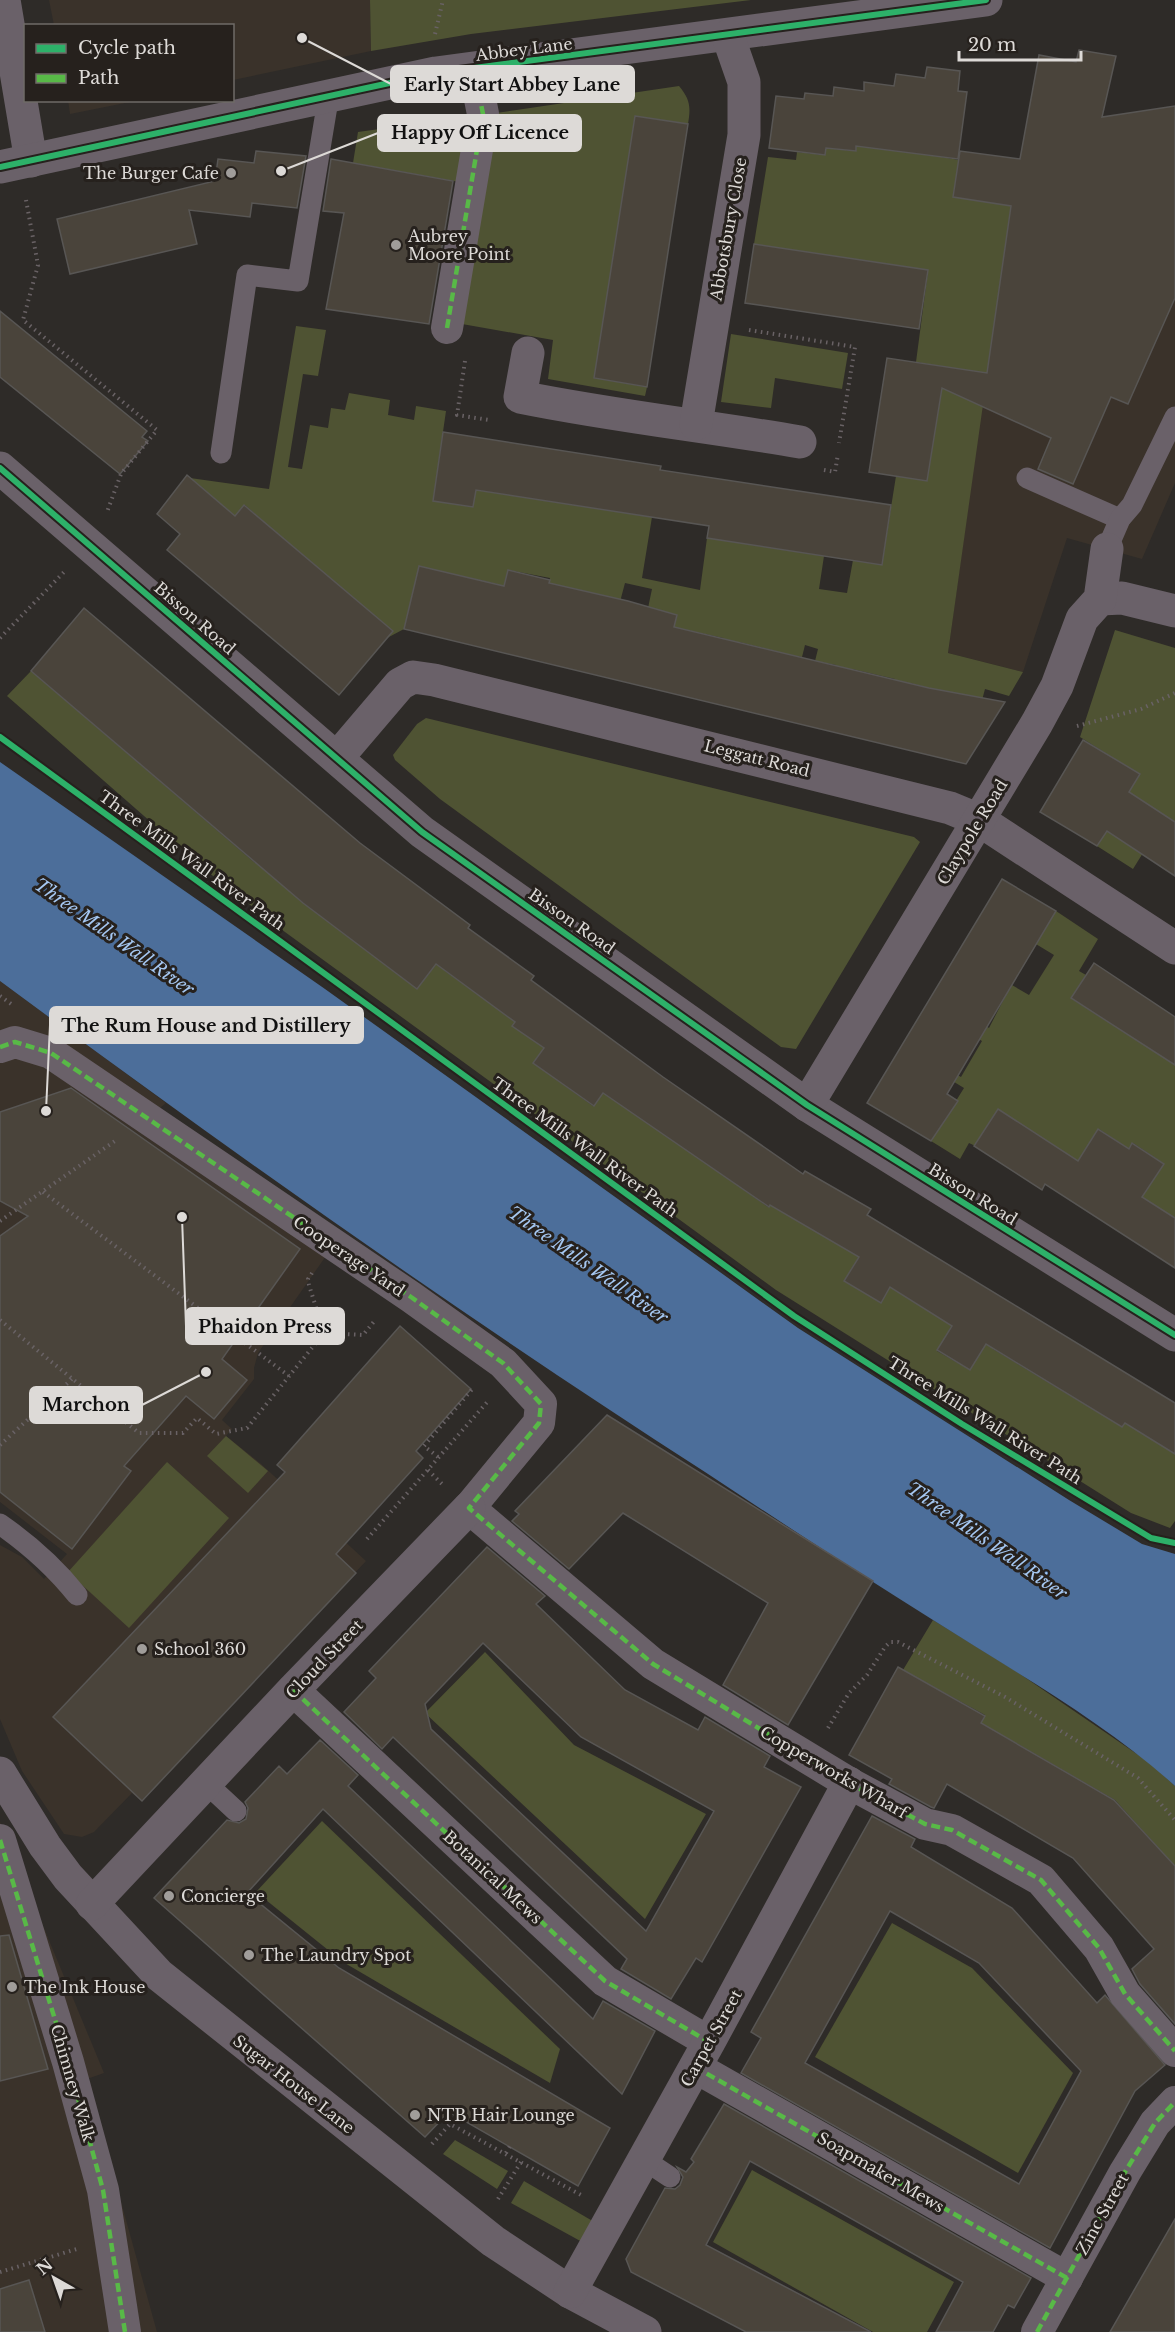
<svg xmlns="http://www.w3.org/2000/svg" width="1175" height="2332" font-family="'Libre Baskerville',serif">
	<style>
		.built { fill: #3a322a }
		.green { fill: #4f5333 }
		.water { fill: #4c6e9a }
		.building { fill: #4a443b; stroke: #585654; stroke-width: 1.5; fill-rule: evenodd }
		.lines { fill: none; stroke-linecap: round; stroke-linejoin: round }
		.path { stroke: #696265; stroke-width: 4; stroke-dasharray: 1.5 4.5; stroke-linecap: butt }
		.service { stroke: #6a6169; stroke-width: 21 }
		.pedestrian { stroke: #6a6169; stroke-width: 32 }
		.minor { stroke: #6a6169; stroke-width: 33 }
		.quiet { stroke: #58b947; stroke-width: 4.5; stroke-dasharray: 9 4.5; stroke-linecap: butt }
		.cycleway-casing { stroke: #26211d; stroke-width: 10 }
		.cycleway { stroke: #2db169; stroke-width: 6 }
		.poi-dot { fill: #a09d9a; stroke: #26211d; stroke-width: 2 }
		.labels { text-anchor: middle; stroke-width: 6; stroke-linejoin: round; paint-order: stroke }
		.street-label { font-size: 16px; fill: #dddad7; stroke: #26211d }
		.poi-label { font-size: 16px; fill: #dddad7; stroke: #26211d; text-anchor: start }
		.water-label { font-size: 18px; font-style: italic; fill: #a5c7f1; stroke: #26211d }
		.leader { fill: none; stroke: #dddad7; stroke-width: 2 }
		.callout-dot { fill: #dddad7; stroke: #26211d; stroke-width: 2 }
		.callout { fill: #dddad7; stroke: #dddad7; stroke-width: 2 }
		.callout-label { font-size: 18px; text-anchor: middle; font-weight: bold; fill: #111 }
	</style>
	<rect width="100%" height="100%" fill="#2e2b28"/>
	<!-- built -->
	<g class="built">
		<path d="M49,0H370L371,51L233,80L232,26L54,25Z"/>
		<path d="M68,100H135V101L70,114Z"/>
		<path d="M1175,106V483L1142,559L1067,538L1023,672L948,653L1004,245L1025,129Z"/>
		<path d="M0,981L166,1103L148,1118L333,1246L258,1353L254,1368V1379L222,1420L232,1429L226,1436L260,1463L366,1561L141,1801L132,1793L94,1832L82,1837L64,1834L22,1771L0,1719V1545L22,1557L44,1579L67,1554L0,1502Z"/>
		<path d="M0,1822L104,2073L87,2079L157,2332H0Z"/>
	</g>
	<!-- green -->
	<g class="green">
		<path d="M370,0H751L471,34L371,51Z"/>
		<path d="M679,86C690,99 691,107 688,124L635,116L595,378L647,387L645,396L548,379L553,340L462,324L496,113Z"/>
		<path d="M473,116L465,183L353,163L358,132Z"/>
		<path d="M856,142L959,160L953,197L1011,206L948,653L1023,672L1009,696L985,689L978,715L929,688L910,683L906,697L892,694L895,679L852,669L833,679L836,665L815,661L818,649L805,645L802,657L794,656L776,666L779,652L739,642L736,656L723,638L682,629L678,643L648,608L652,589L625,583L617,613L589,606L592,593L572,588L546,596L550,578L508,570L500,600L497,584L457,575L436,585L439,571L419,566L404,629L387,638L314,564L276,532L254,558L262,520L245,505L235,517L190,478L269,489L296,326L326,330L318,376L303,374L288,467L302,469L310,425L328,428L331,408L345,410L349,393L390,400L388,415L414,420L416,406L446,411L433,501L473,507L476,490L652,517L642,578L700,590L707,538L824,556L819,589L847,593L853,560L882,564L896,476L927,480L945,367L916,362L928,271L754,244L768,157L796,160L797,152L824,155L826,148L855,151Z"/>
		<path d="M731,334L848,353L842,389L775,378L771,408L721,402Z"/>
		<path d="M1115,630L1175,648V822L1151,840L1133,869L1097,846L1139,774L1080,737Z"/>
		<path d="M31,671L255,863L278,836L266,870L303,903L417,989L438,962L445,971L506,1015L532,999L513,1026L544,1048L533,1063L593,1106L604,1091L768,1207L784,1184L873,1233L844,1281L890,1287L952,1325L937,1351L970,1370L996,1326L993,1349L1122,1427L1137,1402L1175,1454V1521L1170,1528L1131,1513L776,1290L285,932L208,872L7,696Z"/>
		<path d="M426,718L914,837L920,842L796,1049L781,1047L440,799L395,760L393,755L417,724Z"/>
		<path d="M1056,911L1098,939L1079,971L1086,975L1072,999L1175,1065V1218L1142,1197L1163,1163L1133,1143L1129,1149L1099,1129L1062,1186L969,1143L960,1159L931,1141L964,1088L941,1074L945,1068L961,1077L982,1041L967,1032L974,1019L989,1028L1006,995L992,987L998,977L1029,995L1054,955L1021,935L1045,928Z"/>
		<path d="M226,1436L268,1471L248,1493L207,1456Z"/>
		<path d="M167,1462L229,1518L129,1628L68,1572Z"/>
		<path d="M933,1620L1014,1670L1150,1763L1175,1786V1866L1115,1800L981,1723L985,1715L903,1670Z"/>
		<path d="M485,1652L574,1745L706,1814L645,1919L425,1713Z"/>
		<path d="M322,1821L560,2049L550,2083L343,1962L256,1892Z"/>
		<path d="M892,1923L972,1968L1073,2073L1018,2173L815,2057Z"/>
		<path d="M455,2140L508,2171L497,2189L443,2154Z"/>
		<path d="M752,2170L954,2282L927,2332H873L713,2242Z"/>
		<path d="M524,2181L596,2223L584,2243L511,2203Z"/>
	</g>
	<!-- water -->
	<path class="water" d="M0,762L325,989L798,1328L1069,1500L1142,1544L1175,1554V1786C1105,1722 1013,1671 933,1620C856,1572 781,1522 705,1472C464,1317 230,1151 0,981Z"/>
	<!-- building -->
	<g class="building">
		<path d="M1079,50L1116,56L1102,117L1175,106V298L1128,404L1111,397L1073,484L1038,469L1051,438L942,388L927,481L869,472L887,358L987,373L1011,206L953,197L960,151L1020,159L1039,55L1076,62Z"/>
		<path d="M927,67L960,71L958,91L967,92L958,159L856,146V151L826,148L825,155L769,148L776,96L804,99L805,93L833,96L834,87L864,91V82L894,86L896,74L925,78Z"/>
		<path d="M635,116L688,124L647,387L594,378Z"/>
		<path d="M256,151L306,156L297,208L252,203L250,217L189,210L197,244L70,274L57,219L215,181L218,159L254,163Z"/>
		<path d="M331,159L453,181L429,324L326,309L344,213L323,211Z"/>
		<path d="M754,244L928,270L919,329L745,303Z"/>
		<path d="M0,311L147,431L142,437L148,441L120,474L0,377Z"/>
		<path d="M443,432L661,466L660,470L891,505L882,565L707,538L709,526L476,490L473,507L433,501Z"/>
		<path d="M187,475L235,516L244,505L393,631L339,695L167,550L180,534L157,514Z"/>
		<path d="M419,566L504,586L508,570L550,580L549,583L628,601L677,615L674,627L929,688L1005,702L966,764L404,629Z"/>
		<path d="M84,608L360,843L470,925L468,928L534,976L531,980L663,1077L803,1174L805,1171L871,1209L867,1215L1175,1403V1454L1125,1423L1122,1427L986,1344L970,1370L937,1350L952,1326L890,1287L881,1303L844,1281L859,1257L770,1205L769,1207L603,1093L594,1106L533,1063L544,1048L512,1026L515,1022L436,964L417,989L303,903L31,671Z"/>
		<path d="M1083,740L1140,774L1129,792L1175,822V876L1107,831L1097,846L1040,812Z"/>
		<path d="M1002,879L1056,911L947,1094L958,1101L931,1141L867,1103Z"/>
		<path d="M1094,963L1175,1017V1065L1071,998Z"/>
		<path d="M71,1088L300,1249L222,1359L247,1380L214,1419L186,1396L124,1466L131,1471L72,1549L0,1492V1236L28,1216L0,1201V1112Z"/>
		<path d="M998,1109L1078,1161L1098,1129L1129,1149L1132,1143L1164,1164L1142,1197L1175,1218V1268L1045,1184L1042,1190L974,1146Z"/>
		<path d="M400,1326L471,1389L416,1451L423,1458L336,1554L356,1573L142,1801L53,1717L285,1472L277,1465Z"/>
		<path d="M607,1415L873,1581L788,1725L723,1685L768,1603L623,1513L569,1569L512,1521L519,1514L515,1511Z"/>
		<path d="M487,1547L545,1596L536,1604L625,1690L698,1730L705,1717L770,1756L764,1767L801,1787L702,1962L696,1958L671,1999L621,1969L627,1959L393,1737L382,1749L344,1712L376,1678L369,1671ZM483,1643L581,1737L714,1811L646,1931L431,1729L425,1704Z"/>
		<path d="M898,1667L985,1716L981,1723L1114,1800L1175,1866V2024L1140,1984L1132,1969L1154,1949L1073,1858L947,1784L934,1808L931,1807L889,1784L892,1779L849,1755Z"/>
		<path d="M320,1740L358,1775L348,1786L593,2019L603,2001L655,2031L622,2094L323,1809L247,1893L339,1968L610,2128L578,2186L449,2112L425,2137L154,1898L227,1820L239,1823L246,1819L248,1808L245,1802L279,1766L287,1774Z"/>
		<path d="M872,1816L915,1839L911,1847L1012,1908L1097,2003L1105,1995L1165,2065L1135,2091L1050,2248L741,2073L761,2038L751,2032ZM890,1911L979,1963L1081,2071L1019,2184L805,2063Z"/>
		<path d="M9,1935L48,2069L0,2081V1936Z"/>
		<path d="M724,2104L1031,2278L1014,2308L1008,2305L993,2332H936L963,2282L750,2161L706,2245L871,2332H746L631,2272L626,2259L665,2188L675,2189L680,2185L683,2177L677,2167L686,2172L694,2162L691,2159Z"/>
		<path d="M1175,2219V2332H1110Z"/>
		<path d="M29,2280L45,2332H0V2289Z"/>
	</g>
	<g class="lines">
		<!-- path -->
		<g class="path">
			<path d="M435,34L443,0"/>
			<path d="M26,200L38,265L23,320L157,430L121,474L107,512"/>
			<path d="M749,330L855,347L839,443"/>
			<path d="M465,361L457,415L489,420"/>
			<path d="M824,470L835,472L838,454"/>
			<path d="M0,638L64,572"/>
			<path d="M1077,726L1141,709L1175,693"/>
			<path d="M0,996L14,1006"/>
			<path d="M43,1192L289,1376"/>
			<path d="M0,1221L115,1141"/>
			<path d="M312,1273L308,1279L309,1285L324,1333"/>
			<path d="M0,1320L139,1433H183L197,1418L216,1434L247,1428L324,1333"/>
			<path d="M324,1333L363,1335L376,1319"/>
			<path d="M0,1445L72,1379"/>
			<path d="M438,1457L424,1446L474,1387"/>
			<path d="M428,1470L442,1484"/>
			<path d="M367,1539L489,1400"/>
			<path d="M828,1728L849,1693L867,1675L885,1647L890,1642H898L1005,1697L1138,1778L1175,1820"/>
			<path d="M432,2144L450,2124L581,2195"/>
			<path d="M506,2153L510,2146"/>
			<path d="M498,2199L521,2162"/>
			<path d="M0,2272L77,2249"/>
		</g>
		<!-- service -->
		<g class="service">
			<path d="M221,453L247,275L298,281L329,94"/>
			<path d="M1027,478L1120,519"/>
			<path d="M1107,549L1120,519L1132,505L1175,417"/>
			<path d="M0,1524C30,1545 54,1566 77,1595"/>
			<path d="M207,1784L236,1811"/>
			<path d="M643,2159L670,2177"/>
		</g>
		<!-- pedestrian -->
		<g class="pedestrian">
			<path d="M447,328L483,114L474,69"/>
			<path d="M0,1047L15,1042L51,1053L411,1297L503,1363L541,1404L539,1423L469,1508L653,1664L849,1783L925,1824L952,1830L1041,1880L1099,1948L1125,1994L1175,2051"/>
			<path d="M293,1690L605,1981L709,2042"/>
			<path d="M0,1840L68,2062L103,2190L125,2332"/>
			<path d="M695,2067L1067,2278"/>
			<path d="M1037,2332L1125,2172L1155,2123L1175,2102"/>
		</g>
		<!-- minor -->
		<g class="minor">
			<path d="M4,0L31,161"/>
			<path d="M0,167L436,73L986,0"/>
			<path d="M528,353L520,397C613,416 707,426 800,442"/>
			<path d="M696,424L744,135V82L728,36"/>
			<path d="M0,468L422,832L807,1105L1175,1335"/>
			<path d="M1100,599L1122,598L1175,611"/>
			<path d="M337,758L400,684L413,677L434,680L950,808L979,820L1175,948"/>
			<path d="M807,1105L1037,723L1057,686L1082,619L1100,599L1107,549"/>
			<path d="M0,1773L45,1846L68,1877L159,1975L493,2241L570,2292L645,2332"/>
			<path d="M92,1904L293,1690L469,1508"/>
			<path d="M570,2292L709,2042L849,1783"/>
		</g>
		<!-- quiet -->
		<g class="quiet">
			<path d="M447,328L483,114L474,69"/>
			<path d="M0,1047L15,1042L51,1053L411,1297L503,1363L541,1404L539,1423L469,1508L653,1664L849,1783L925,1824L952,1830L1041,1880L1099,1948L1125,1994L1175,2051"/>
			<path d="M293,1690L605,1981L709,2042"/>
			<path d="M0,1840L68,2062L103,2190L125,2332"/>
			<path d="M695,2067L1067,2278"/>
			<path d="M1037,2332L1125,2172L1155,2123L1175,2102"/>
		</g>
		<!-- cycleway casing -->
		<g class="cycleway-casing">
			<g id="cycleway">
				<path d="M0,167L436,73L986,0"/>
				<path d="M0,468L422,832L807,1105L1175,1335"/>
				<path d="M0,737L794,1316L962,1424L1151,1538L1175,1543"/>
			</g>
		</g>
		<!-- cycleway -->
		<use href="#cycleway" class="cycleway"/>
	</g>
	<!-- markers -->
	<g class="poi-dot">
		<circle cx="231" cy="173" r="6"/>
		<circle cx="396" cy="245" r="6"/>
		<circle cx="142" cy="1649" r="6"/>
		<circle cx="169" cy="1896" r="6"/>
		<circle cx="249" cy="1955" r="6"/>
		<circle cx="12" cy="1987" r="6"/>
		<circle cx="415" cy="2115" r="6"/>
	</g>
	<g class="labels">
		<!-- street labels -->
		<g class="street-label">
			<text transform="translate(524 49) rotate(-7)" y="6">Abbey Lane</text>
			<text transform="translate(728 229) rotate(-80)" y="6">Abbotsbury Close</text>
			<text transform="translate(195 618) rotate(41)" y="6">Bisson Road</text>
			<text transform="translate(757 758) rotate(14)" y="6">Leggatt Road</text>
			<text transform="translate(972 832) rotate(-59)" y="6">Claypole Road</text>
			<text transform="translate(192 860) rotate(36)" y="6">Three Mills Wall River Path</text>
			<text transform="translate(572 921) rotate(35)" y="6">Bisson Road</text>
			<text transform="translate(585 1147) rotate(36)" y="6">Three Mills Wall River Path</text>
			<text transform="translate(973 1194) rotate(32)" y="6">Bisson Road</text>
			<text transform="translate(349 1256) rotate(34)" y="6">Cooperage Yard</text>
			<text transform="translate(985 1420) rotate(32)" y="6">Three Mills Wall River Path</text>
			<text transform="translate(324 1659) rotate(-46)" y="6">Cloud Street</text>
			<text transform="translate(834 1772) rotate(30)" y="6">Copperworks Wharf</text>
			<text transform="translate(493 1877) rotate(43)" y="6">Botanical Mews</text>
			<text transform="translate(711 2038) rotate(-61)" y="6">Carpet Street</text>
			<text transform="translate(73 2083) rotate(74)" y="6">Chimney Walk</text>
			<text transform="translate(294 2084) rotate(38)" y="6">Sugar House Lane</text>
			<text transform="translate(881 2172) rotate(30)" y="6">Soapmaker Mews</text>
			<text transform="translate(1102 2214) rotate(-61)" y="6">Zinc Street</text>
		</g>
		<!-- poi labels -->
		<g class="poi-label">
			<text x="219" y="179" text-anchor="end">The Burger Cafe</text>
			<text x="408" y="242">Aubrey<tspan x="408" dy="18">Moore Point</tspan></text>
			<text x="154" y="1655">School 360</text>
			<text x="181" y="1902">Concierge</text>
			<text x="261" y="1961">The Laundry Spot</text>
			<text x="24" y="1993">The Ink House</text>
			<text x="427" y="2121">NTB Hair Lounge</text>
		</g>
		<!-- water labels -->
		<g class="water-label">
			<text transform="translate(114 937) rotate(35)" y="6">Three Mills Wall River</text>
			<text transform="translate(588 1265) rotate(35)" y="6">Three Mills Wall River</text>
			<text transform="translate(987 1541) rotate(35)" y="6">Three Mills Wall River</text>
		</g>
	</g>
	<!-- callouts -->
	<path class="leader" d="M302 38L391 84M281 171L378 133M46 1111L50 1025M182 1217L186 1326M206 1372L142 1405"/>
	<g class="callout-dot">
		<circle cx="302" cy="38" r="6"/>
		<circle cx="281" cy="171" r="6"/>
		<circle cx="46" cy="1111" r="6"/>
		<circle cx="182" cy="1217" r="6"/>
		<circle cx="206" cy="1372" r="6"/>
	</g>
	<g class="callout">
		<rect x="391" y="66" width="243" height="36" rx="6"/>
		<rect x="378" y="115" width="203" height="36" rx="6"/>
		<rect x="50" y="1007" width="313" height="36" rx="6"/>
		<rect x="186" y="1308" width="158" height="36" rx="6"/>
		<rect x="30" y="1387" width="112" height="36" rx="6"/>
	</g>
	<g class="callout-label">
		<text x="512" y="91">Early Start Abbey Lane</text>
		<text x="480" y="139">Happy Off Licence</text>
		<text x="206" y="1032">The Rum House and Distillery</text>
		<text x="265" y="1333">Phaidon Press</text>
		<text x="86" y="1411">Marchon</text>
	</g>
	<!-- legend -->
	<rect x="24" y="24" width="210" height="78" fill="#26211d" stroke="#6f6b67" stroke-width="1.5"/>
	<rect x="36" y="44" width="30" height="9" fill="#2db169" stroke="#6f6b67" stroke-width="1.5"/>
	<text x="78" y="54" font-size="18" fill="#dddad7">Cycle path</text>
	<rect x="36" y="74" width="30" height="9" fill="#58b947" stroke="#6f6b67" stroke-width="1.5"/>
	<text x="78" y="84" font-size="18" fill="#dddad7">Path</text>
	<!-- north arrow -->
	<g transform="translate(54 2278) rotate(320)" stroke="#26211d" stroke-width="4.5" paint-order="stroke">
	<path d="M0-4.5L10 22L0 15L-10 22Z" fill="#dddad7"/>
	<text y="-9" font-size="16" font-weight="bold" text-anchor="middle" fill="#dddad7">N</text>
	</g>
	<!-- scale -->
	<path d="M959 51v9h122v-9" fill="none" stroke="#dddad7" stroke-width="3"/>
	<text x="968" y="51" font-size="18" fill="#dddad7" stroke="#26211d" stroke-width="4.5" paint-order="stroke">20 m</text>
</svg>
